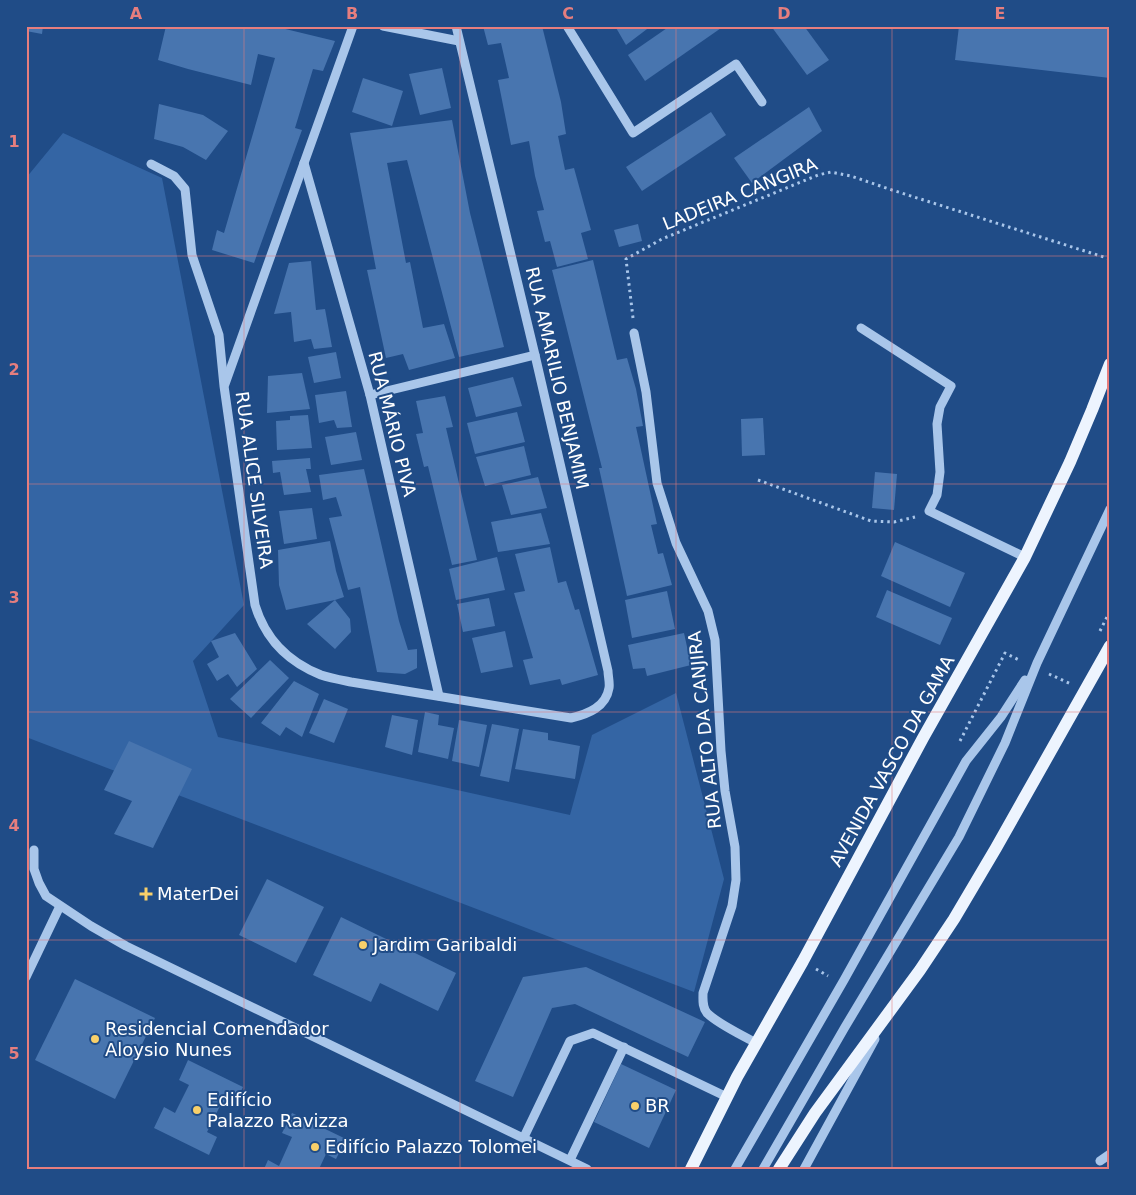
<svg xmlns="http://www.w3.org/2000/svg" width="1136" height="1195" font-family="'DejaVu Sans',sans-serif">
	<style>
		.green { fill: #3465a4 }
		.building { fill: #4875af }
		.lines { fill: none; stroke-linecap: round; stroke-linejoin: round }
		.path { stroke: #a9c6ea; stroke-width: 3; stroke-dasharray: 2.5 4; stroke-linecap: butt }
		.minor { stroke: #a9c6ea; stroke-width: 9 }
		.major { stroke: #edf4fe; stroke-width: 12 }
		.grid { fill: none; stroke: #e67e7e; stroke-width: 1; stroke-opacity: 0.55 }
		.poi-dot { fill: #f8d06a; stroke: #204c87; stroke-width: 2 }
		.labels { text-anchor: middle; stroke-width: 4; stroke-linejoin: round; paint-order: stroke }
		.street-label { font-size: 18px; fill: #fff; stroke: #204c87 }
		.poi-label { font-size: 18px; fill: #fff; stroke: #204c87; text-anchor: start }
		.neatline { fill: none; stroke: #e67e7e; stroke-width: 2 }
		.grid-label { font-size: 16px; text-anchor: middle; font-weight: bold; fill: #e67e7e }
	</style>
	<rect width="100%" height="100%" fill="#204c87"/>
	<!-- green -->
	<path class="green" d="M63,133L162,178L244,605L193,661L218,737L570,815L592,735L676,693L724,879L694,992L26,737V178Z"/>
	<!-- building -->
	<g class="building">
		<path d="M26,26H43L42,34L26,31Z"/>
		<path d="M166,26H273L335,41L323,71L313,69L295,128L302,130L254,263L212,250L217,230L224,233L275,58L258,54L251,85L188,69L158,60Z"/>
		<path d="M483,26H542L561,102L566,134L558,136L565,170L574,168L591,230L581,233L588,259L557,267L550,241L545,242L537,211L544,210L535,176L529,141L511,145L498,80L509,78L501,43L488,45Z"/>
		<path d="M615,26H651L626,45Z"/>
		<path d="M670,26H724L645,81L628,55Z"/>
		<path d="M771,26H804L829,60L807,75Z"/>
		<path d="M959,26H1110V78L955,60Z"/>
		<path d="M442,68L451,108L420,115L409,74Z"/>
		<path d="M363,78L403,91L392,126L352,112Z"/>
		<path d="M159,104L203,115L228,131L206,160L183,147L154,139Z"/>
		<path d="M809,107L822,131L752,183L734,158Z"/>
		<path d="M711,112L726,135L642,191L626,167Z"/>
		<path d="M452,120L470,213L504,347L459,357L407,160L387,163L406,263L410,262L423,328L444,324L455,358L409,370L403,354L386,358L367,270L376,269L350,133Z"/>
		<path d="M638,224L642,241L619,247L614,230Z"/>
		<path d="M593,260L617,360L627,358L636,389L643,426L636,427L657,524L651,525L658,554L663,553L672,585L627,596L599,468H602L552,270Z"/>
		<path d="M311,261L316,310L325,309L332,347L314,349L311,339L294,342L291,312L274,314L289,263Z"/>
		<path d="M336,352L341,378L314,383L308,357Z"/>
		<path d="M302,373L310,409L267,413L268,376Z"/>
		<path d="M513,377L522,406L476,417L468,388Z"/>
		<path d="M346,391L352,427L337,428L334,420L319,423L315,395Z"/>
		<path d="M445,396L453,427L446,428L477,560L452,565L428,466L424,467L416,434L423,433L416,401Z"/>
		<path d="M517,412L525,442L475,454L467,423Z"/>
		<path d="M308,415L312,448L277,450L276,421L290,420V416Z"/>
		<path d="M763,418L765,455L742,456L741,419Z"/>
		<path d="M356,432L362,460L331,465L325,437Z"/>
		<path d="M524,446L531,475L485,486L476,457Z"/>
		<path d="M310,458L311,469H306L311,492L284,495L280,472L273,473L272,461Z"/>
		<path d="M364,469L399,621L408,650L417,649V668L405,674L377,672L360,587L348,590L329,518L342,516L336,497L323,500L319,475Z"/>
		<path d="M875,472L897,474L894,510L872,508Z"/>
		<path d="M538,477L547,508L511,515L502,485Z"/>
		<path d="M312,508L317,539L284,544L279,511Z"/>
		<path d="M541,513L550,544L498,552L491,522Z"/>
		<path d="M330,541L336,571L344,597L335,600L350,619L351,632L335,649L307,624L335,600L286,610L279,585L278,550Z"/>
		<path d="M895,542L965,573L950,607L881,576Z"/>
		<path d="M550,547L558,583L566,581L575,610L579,609L598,675L562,685L560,679L530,685L523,660L533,658L514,593L525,591L515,554Z"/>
		<path d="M497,557L505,590L456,600L449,569Z"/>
		<path d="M887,590L952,618L940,645L876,617Z"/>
		<path d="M667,591L675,629L632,638L625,600Z"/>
		<path d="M489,598L495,626L463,632L457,604Z"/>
		<path d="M505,631L513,667L481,673L472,638Z"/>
		<path d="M235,633L257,669L237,687L228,674L217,681L207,664L219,657L211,641Z"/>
		<path d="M684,633L691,665L647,676L645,668L633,669L628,645Z"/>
		<path d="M270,660L289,678L251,718L230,699Z"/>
		<path d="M294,681L319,694L302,737L286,727L280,736L261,723Z"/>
		<path d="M324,699L348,709L334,743L309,733Z"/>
		<path d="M425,712L439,715L438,725L454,728L448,759L418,752Z"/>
		<path d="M392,715L418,720L412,755L385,747Z"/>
		<path d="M459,720L487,725L479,767L452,761Z"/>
		<path d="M492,724L519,729L509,782L480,776Z"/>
		<path d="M523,729L548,733V740L580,746L575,779L515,769Z"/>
		<path d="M129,741L192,769L153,848L114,834L132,801L104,790Z"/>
		<path d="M267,879L324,907L296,963L239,935Z"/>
		<path d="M341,917L456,973L438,1011L380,983L371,1002L313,975Z"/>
		<path d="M586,967L705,1022L688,1057L575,1004L552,1008L513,1097L475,1081L523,977Z"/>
		<path d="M75,979L155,1018L115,1099L35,1060Z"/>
		<path d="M188,1060L243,1087L233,1107L222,1102L207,1132L217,1137L209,1155L154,1128L164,1107L175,1113L189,1085L179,1080Z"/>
		<path d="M621,1064L676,1090L649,1148L594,1122Z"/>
		<path d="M292,1113L346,1139L336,1159L326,1154L319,1169H264L268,1160L279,1166L292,1137L282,1133Z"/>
	</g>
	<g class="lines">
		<!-- path -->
		<g class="path">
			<path d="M633,318L626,259L662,239L818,175L831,172L851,176L892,190L1110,259"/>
			<path d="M758,480L871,521L894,522L915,517"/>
			<path d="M1100,631L1110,611"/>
			<path d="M1049,674L1071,684"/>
			<path d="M960,741L1005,653L1021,661"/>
			<path d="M816,969L828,976"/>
		</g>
		<!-- minor -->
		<g class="minor">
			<path d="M383,26L459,41"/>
			<path d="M567,26L633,133L736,64L762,102"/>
			<path d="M304,163L370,395L439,696"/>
			<path d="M151,164L174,176L185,189L192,255L219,335L224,386L255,605C265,638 288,662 321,675C330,678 341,680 351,682L571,718C588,714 606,707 609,688C610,683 608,676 608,671L535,355L456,26"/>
			<path d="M861,328L951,386L940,407L937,424L940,472L937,495L929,511L1025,557"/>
			<path d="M634,333L646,392L657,483L676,543L708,611L715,640L721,751L725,791L735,847L736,880L732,906L703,993C703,1000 702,1007 707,1013C718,1024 742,1035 756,1043"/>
			<path d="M225,384L353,26"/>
			<path d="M370,395L535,355"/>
			<path d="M34,850V869L39,883L46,896L91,926L126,946L587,1169"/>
			<path d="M26,977L60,906"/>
			<path d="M524,1137L570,1041L593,1033L727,1097"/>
			<path d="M570,1160L624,1047"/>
			<path d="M1100,1161L1110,1154"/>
			<path d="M735,1169L844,980L966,761L1001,717L1025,680"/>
			<path d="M763,1169L845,1027L959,837L1005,743L1037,663L1110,509"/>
			<path d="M804,1169L875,1039"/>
		</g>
		<!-- major -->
		<g class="major">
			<path d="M691,1169L737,1077L803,961L923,738L1025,557L1070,462L1092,410L1110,364"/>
			<path d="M779,1169L815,1113L920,970L954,919L996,848L1110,646"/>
		</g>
	</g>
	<!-- grid -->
	<path class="grid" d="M244,26V1169M460,26V1169M676,26V1169M892,26V1169M26,256H1110M26,484H1110M26,712H1110M26,940H1110"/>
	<!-- markers -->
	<g class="poi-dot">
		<path d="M143.5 886.5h5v5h5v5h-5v5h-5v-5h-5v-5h5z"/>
		<circle cx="363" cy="945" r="5"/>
		<circle cx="95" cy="1039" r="5"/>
		<circle cx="635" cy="1106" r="5"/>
		<circle cx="197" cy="1110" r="5"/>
		<circle cx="315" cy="1147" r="5"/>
	</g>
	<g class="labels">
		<!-- street labels -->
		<g class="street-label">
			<text transform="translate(740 194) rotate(-22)" y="6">LADEIRA CANGIRA</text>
			<text transform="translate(557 378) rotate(77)" y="6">RUA AMARILIO BENJAMIM</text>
			<text transform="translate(392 424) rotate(76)" y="6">RUA MÁRIO PIVA</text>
			<text transform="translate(254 480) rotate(82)" y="6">RUA ALICE SILVEIRA</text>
			<text transform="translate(705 730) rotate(-96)" y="6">RUA ALTO DA CANJIRA</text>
			<text transform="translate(892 761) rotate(-61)" y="6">AVENIDA VASCO DA GAMA</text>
		</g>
		<!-- poi labels -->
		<g class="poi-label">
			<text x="157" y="900">MaterDei</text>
			<text x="373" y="951">Jardim Garibaldi</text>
			<text x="105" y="1035">Residencial Comendador<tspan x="105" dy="21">Aloysio Nunes</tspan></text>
			<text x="207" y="1106">Edifício<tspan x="207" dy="21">Palazzo Ravizza</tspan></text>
			<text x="645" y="1112">BR</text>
			<text x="325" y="1153">Edifício Palazzo Tolomei</text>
		</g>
	</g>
	<!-- border -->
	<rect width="1136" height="1195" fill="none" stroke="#204c87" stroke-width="55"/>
	<rect x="28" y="28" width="1080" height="1140" class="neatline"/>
	<g class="grid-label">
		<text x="136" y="19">A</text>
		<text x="352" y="19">B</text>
		<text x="568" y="19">C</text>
		<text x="784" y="19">D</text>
		<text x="1000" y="19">E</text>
		<text x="14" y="147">1</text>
		<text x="14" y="375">2</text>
		<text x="14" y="603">3</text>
		<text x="14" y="831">4</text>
		<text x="14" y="1059">5</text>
	</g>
</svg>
